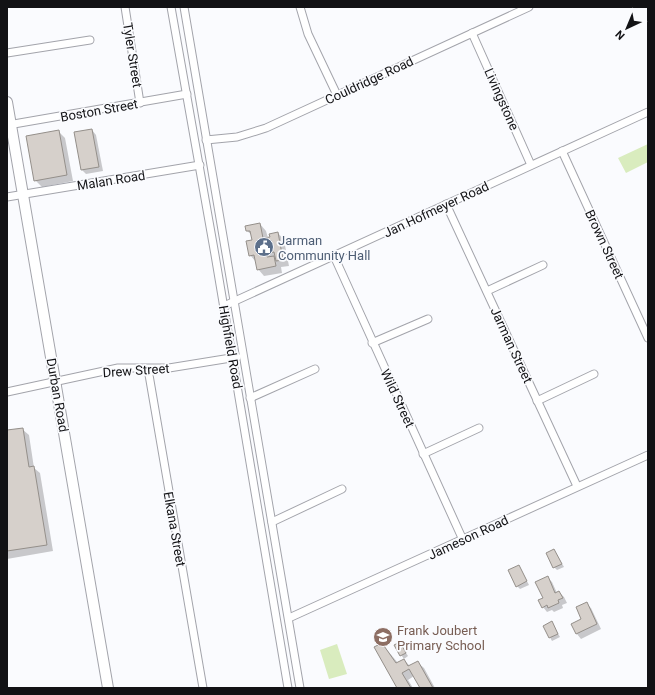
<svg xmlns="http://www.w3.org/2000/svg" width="655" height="695" font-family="Roboto,sans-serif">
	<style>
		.green { fill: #d9ecbe }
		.shadow { fill: #0003 }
		.building { fill: #d6d0cb; stroke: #948f8a }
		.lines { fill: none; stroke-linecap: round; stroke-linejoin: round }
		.street-casing { stroke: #a3a4ab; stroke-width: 9 }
		.secondary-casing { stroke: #a3a4ab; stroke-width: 12 }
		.street { stroke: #fff; stroke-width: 7 }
		.secondary { stroke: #fff; stroke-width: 10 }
		.labels { text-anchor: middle; stroke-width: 3.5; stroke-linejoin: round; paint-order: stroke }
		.street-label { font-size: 13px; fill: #121215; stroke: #fafbfe }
		.service-label { font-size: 13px; fill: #4e5e75; stroke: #fafbfe; text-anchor: start }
		.education-label { font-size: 13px; fill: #785e54; stroke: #fafbfe; text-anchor: start }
	</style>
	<rect width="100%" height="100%" fill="#fafbfe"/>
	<!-- green -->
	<g class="green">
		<path d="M648,144V162L626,173L618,158Z"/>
		<path d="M337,644L347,674L329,679L320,650Z"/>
	</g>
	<!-- shadow -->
	<g class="shadow">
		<path d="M92,130L96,135L103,171L86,174L82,170Z"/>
		<path d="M58,131L65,138L73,181L42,187L35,180Z"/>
		<path d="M260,224L266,231L268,238L278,233L284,240L289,266L281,267L282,273L264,276L258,269L256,262L250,255L253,241L252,235L247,231Z"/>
		<path d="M22,429L29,435L34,468L40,473L53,551L7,559V431Z"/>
		<path d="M554,550L564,567L557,570L554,567Z"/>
		<path d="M519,566L529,585L520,589L517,586Z"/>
		<path d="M547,577L552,582L557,593L559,592L564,597L567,603L562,605L563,608L554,612L552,610L547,612L543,607Z"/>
		<path d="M586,603L591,608L601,629L581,639L577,634L572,624L583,619Z"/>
		<path d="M552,623L560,637L552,641L544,626Z"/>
		<path d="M400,643L408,656L404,659L395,646Z"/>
		<path d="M382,644L398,663L404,660L410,666L417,662L424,668L435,688H421L414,676L408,680L413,688H399Z"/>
	</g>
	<!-- building -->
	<g class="building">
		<path d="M92,129L99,167L81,170L74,132Z"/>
		<path d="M59,130L67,175L34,181L26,136Z"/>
		<path d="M260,223L263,238L270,237L269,234L278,232L283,260L276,261L274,252L266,253L267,257L274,256L276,266L257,270L254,255L249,256L246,241L252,240L250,231H246L245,226Z"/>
		<path d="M23,428L29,467L34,466L47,545L7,551V430Z"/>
		<path d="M554,549L562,564L553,568L546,553Z"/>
		<path d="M519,565L527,581L516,587L508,570Z"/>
		<path d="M548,576L555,593L559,591L563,598L558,600L559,603L548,608L547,605L542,608L538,600L543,598L535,582Z"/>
		<path d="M587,602L597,624L576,634L571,624L581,619L576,607Z"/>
		<path d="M552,621L558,634L549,638L543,626Z"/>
		<path d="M400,642L406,653L400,656L394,645Z"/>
		<path d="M382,643L396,663L404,659L408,666L418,661L433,688H420L409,669L402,673L411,688H397L374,647Z"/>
	</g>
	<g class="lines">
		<!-- street casing -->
		<g class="street-casing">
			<g id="street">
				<path d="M125,7L140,103"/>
				<path d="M171,7L215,255L288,688"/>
				<path d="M184,7L300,688"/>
				<path d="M300,7L308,34L337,95"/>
				<path d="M472,33L531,165"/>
				<path d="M7,53L90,40"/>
				<path d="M8,125L187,94"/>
				<path d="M206,140L237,137L266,128L529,7"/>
				<path d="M562,151L648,338"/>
				<path d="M7,197L200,165"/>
				<path d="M446,204L577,486"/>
				<path d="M334,256L463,540"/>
				<path d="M487,291L543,265"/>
				<path d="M224,306L648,112"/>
				<path d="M372,343L428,319"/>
				<path d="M148,369L203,688"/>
				<path d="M7,392L118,368H169L237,357"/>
				<path d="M250,398L315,369"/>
				<path d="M537,401L594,374"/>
				<path d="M423,454L479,428"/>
				<path d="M272,522L342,489"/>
				<path d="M289,618L648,455"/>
			</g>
		</g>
		<!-- secondary casing -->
		<g class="secondary-casing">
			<path id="secondary" d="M7,102L108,688"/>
		</g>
		<!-- street -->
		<use href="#street" class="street"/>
		<!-- secondary -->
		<use href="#secondary" class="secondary"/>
	</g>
	<!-- icons -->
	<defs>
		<g id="civic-disc" transform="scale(1)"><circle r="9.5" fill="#5c6f8a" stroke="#fafbfe"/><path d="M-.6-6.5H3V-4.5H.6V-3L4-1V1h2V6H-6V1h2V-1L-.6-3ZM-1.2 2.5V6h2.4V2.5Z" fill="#fff"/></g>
		<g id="school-disc" transform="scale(1)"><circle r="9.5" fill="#8d6e63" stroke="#fafbfe"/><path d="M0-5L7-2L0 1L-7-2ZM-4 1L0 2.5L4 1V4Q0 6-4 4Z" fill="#fff"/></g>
	</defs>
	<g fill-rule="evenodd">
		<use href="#civic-disc" x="264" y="247"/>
		<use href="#school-disc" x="383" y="637"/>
	</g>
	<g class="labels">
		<!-- street labels -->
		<g class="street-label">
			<text transform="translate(133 55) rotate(81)" y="5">Tyler Street</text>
			<text transform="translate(369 80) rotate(-25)" y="5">Couldridge Road</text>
			<text transform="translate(502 99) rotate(66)" y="5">Livingstone</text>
			<text transform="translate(99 110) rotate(-10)" y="5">Boston Street</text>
			<text transform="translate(111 180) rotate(-9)" y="5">Malan Road</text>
			<text transform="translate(436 209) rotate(-25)" y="5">Jan Hofmeyer Road</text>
			<text transform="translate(605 244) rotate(65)" y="5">Brown Street</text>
			<text transform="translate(512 345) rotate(65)" y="5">Jarman Street</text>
			<text transform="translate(231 347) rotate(80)" y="5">Highfield Road</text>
			<text transform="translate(136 370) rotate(-4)" y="5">Drew Street</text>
			<text transform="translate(58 395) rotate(80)" y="5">Durban Road</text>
			<text transform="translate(398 398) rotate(65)" y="5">Wild Street</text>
			<text transform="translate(175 529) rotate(80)" y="5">Elkana Street</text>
			<text transform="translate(468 537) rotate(-25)" y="5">Jameson Road</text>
		</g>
		<!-- service labels -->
		<g class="service-label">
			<text x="278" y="245">Jarman<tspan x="278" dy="15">Community Hall</tspan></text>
		</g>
		<!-- education labels -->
		<g class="education-label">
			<text x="397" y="635">Frank Joubert<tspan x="397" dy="15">Primary School</tspan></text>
		</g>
	</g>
	<!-- border -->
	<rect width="655" height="695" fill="none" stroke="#121215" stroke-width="16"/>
	<!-- north arrow -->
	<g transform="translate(627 28) rotate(224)" stroke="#fafbfe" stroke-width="3" paint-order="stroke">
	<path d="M0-3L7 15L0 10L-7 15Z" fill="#121215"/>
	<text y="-6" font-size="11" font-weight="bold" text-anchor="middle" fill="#121215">N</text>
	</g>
</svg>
